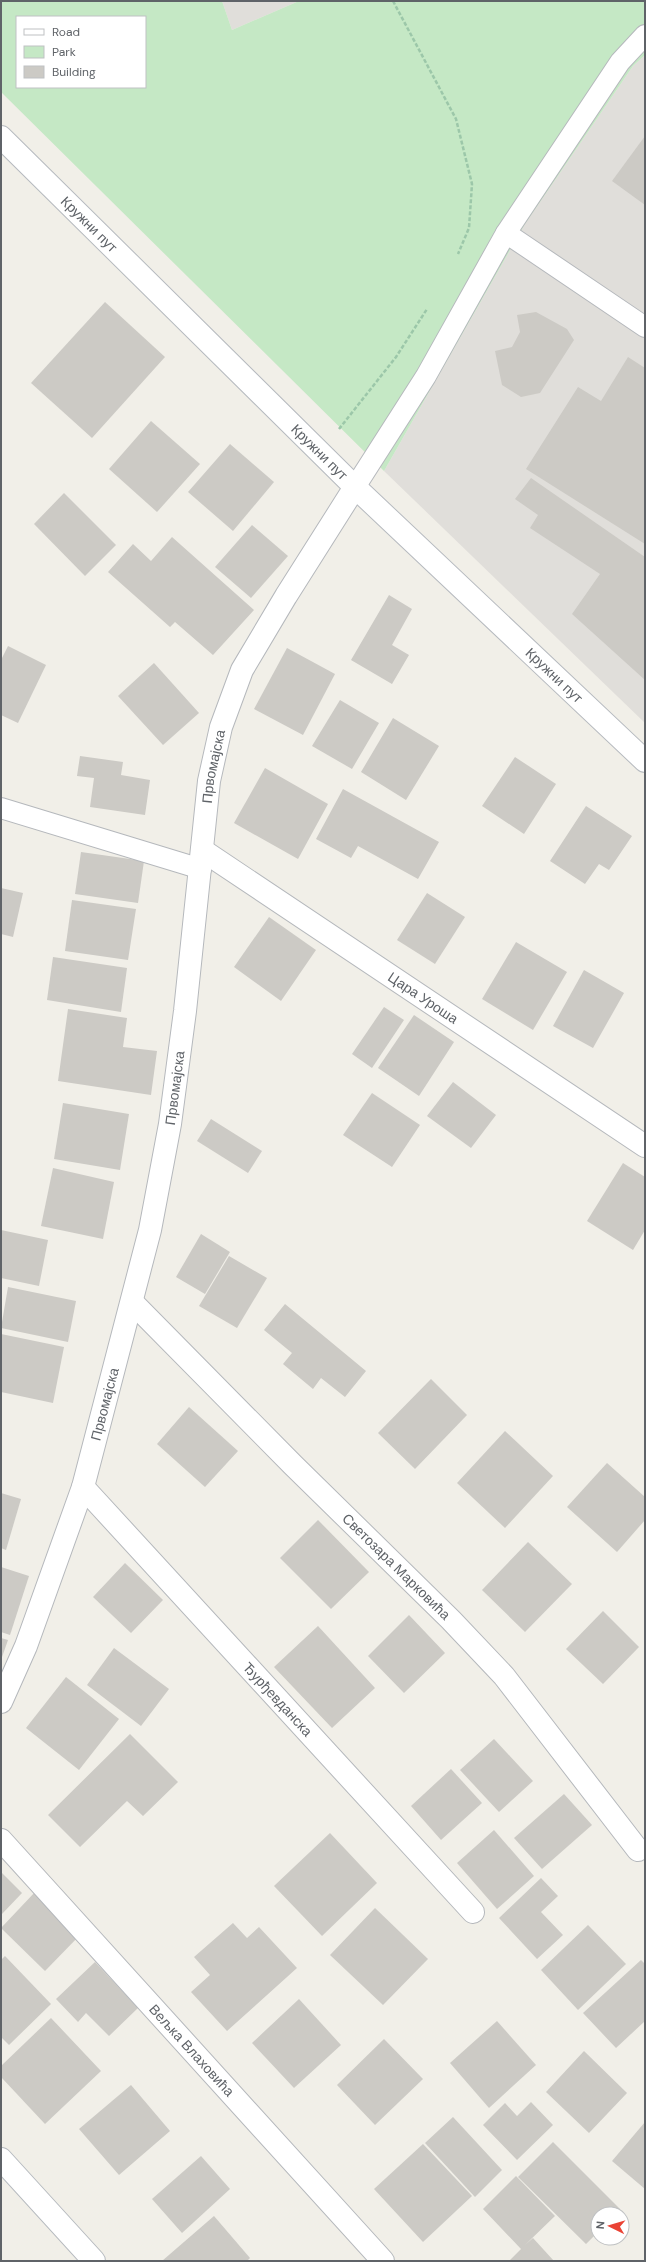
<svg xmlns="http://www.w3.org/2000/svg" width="646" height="2262" font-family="'DM Sans',sans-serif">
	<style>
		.industrial { fill: #e0deda }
		.green { fill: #c5e8c5; fill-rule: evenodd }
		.building { fill: #cccac5 }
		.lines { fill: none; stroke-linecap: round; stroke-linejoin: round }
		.lane-casing { stroke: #b5b8bc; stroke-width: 22 }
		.street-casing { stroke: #b5b8bc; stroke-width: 24 }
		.secondary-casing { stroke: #b6babf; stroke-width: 24 }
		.path { stroke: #9cc7a9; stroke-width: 2.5; stroke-dasharray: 4 2; stroke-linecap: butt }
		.lane { stroke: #fff; stroke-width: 20 }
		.street { stroke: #fff; stroke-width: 22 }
		.secondary { stroke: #fff; stroke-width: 22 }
		.labels { text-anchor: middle; stroke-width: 3; stroke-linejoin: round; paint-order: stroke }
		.street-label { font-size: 14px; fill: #5f6368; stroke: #fff }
	</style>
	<rect width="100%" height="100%" fill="#f1efe8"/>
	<!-- industrial -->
	<g class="industrial">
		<path d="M222,1H299L232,30Z"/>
		<path d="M645,55V723L384,471L525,224L633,66Z"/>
	</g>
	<!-- green -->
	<path class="green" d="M1,1H222L232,30L299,1H645V55L633,66L525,224L384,471L1,92ZM17,17H145V87H17Z"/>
	<!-- building -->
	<g class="building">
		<path d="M645,136V205L612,181Z"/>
		<path d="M105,302L165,357L92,438L31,383Z"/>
		<path d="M536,312L567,329L574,340L540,393L521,397L502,385L495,351L512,347L520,332L517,315Z"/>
		<path d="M628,357L645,368V544L526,469L578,387L601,401Z"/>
		<path d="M151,421L200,464L157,512L109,469Z"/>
		<path d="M230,444L274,482L233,531L188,492Z"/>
		<path d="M531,478L645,557V680L572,614L600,574L530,528L538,515L515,499Z"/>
		<path d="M64,493L116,545L85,576L34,524Z"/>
		<path d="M252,525L288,556L251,598L215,567Z"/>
		<path d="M172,537L254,610L213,655L175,622L170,627L108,572L133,544L151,561Z"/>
		<path d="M389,595L412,609L392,645L409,655L392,684L351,660Z"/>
		<path d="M8,646L46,665L18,723L1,715V660Z"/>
		<path d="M287,648L335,674L303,735L254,709Z"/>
		<path d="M154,663L199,713L163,745L118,696Z"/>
		<path d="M340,700L379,723L352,769L312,746Z"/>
		<path d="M393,718L439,746L406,800L361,772Z"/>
		<path d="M80,756L123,762L121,775L150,780L145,815L90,807L94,778L77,776Z"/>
		<path d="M515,757L556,784L524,834L482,806Z"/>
		<path d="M265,768L328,804L298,859L234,823Z"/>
		<path d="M343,789L439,842L418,879L358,846L351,858L316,839Z"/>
		<path d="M586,806L632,836L609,870L599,864L585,884L550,861Z"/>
		<path d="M81,852L144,861L138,903L75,894Z"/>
		<path d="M1,888L23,893L13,937L1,934Z"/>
		<path d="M427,893L465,917L435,964L397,940Z"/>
		<path d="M72,900L136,909L128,960L65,951Z"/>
		<path d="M269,917L316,950L281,1001L234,967Z"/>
		<path d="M516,942L567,972L533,1030L482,999Z"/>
		<path d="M53,957L127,968L121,1012L47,1000Z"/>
		<path d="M584,970L624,993L593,1048L553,1026Z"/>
		<path d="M384,1007L404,1020L372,1068L352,1054Z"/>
		<path d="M68,1009L127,1018L123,1047L157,1051L151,1095L58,1081Z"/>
		<path d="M414,1015L454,1042L419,1096L378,1068Z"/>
		<path d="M453,1082L496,1115L471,1148L427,1116Z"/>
		<path d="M372,1093L420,1125L392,1167L343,1135Z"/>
		<path d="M63,1103L129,1114L120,1170L54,1159Z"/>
		<path d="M211,1119L262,1151L248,1173L197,1141Z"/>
		<path d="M623,1163L645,1177V1230L633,1250L587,1221Z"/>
		<path d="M53,1168L114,1182L103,1239L41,1226Z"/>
		<path d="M1,1230L48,1240L39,1286L1,1278Z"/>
		<path d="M201,1234L230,1252L205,1294L176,1277Z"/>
		<path d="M229,1256L267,1278L237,1328L199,1306Z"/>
		<path d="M8,1287L76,1301L68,1342L1,1328Z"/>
		<path d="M285,1304L366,1371L345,1397L321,1378L313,1389L283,1364L292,1353L264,1330Z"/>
		<path d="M1,1334L64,1347L53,1403L1,1392Z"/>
		<path d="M431,1379L467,1415L415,1469L378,1433Z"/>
		<path d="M189,1407L238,1451L205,1487L157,1444Z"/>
		<path d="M505,1431L553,1476L505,1528L457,1483Z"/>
		<path d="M607,1463L645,1497V1520L617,1552L567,1507Z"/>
		<path d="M1,1493L21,1499L6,1550L1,1548Z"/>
		<path d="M318,1520L369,1572L331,1609L280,1558Z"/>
		<path d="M528,1542L572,1584L525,1632L482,1590Z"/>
		<path d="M125,1563L163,1600L131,1633L93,1597Z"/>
		<path d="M1,1567L29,1576L10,1635L1,1632Z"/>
		<path d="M603,1611L639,1647L603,1684L566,1649Z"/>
		<path d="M409,1615L445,1653L404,1693L368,1656Z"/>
		<path d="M318,1626L375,1688L332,1728L274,1667Z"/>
		<path d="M1,1638L8,1640L1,1660Z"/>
		<path d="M114,1648L169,1689L141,1726L87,1685Z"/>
		<path d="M66,1677L119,1719L79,1770L26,1728Z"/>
		<path d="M130,1734L178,1782L143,1816L127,1801L80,1847L48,1815Z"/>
		<path d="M494,1739L533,1781L499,1812L460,1770Z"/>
		<path d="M451,1769L482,1803L441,1840L411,1806Z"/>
		<path d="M564,1794L592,1825L542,1869L514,1838Z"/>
		<path d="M494,1830L534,1876L497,1909L457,1863Z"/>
		<path d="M330,1833L377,1883L322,1936L274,1886Z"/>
		<path d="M1,1872L22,1893L1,1915Z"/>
		<path d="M541,1878L558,1896L541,1912L563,1935L537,1959L499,1918Z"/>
		<path d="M36,1891L80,1935L45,1971L1,1928Z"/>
		<path d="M375,1908L428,1959L383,2005L330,1955Z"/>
		<path d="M233,1923L247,1938L259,1927L297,1968L227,2031L191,1992L210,1975L194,1957Z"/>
		<path d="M588,1925L626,1964L578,2010L541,1970Z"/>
		<path d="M5,1956L51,2004L9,2045L1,2037V1960Z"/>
		<path d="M641,1960L645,1964V2021L616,2048L583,2013Z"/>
		<path d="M95,1962L138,2008L109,2036L86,2013L78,2022L56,1999Z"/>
		<path d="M299,1999L341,2045L294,2088L252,2043Z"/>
		<path d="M51,2018L101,2071L45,2124L1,2077V2066Z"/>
		<path d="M497,2021L536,2065L489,2108L450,2063Z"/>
		<path d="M384,2039L423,2079L375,2125L337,2085Z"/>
		<path d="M584,2051L627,2093L589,2133L546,2092Z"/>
		<path d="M131,2085L170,2131L119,2175L79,2129Z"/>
		<path d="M531,2102L553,2125L517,2160L483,2125L505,2103L517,2116Z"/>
		<path d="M453,2117L502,2170L475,2197L425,2143Z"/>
		<path d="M645,2122V2189L612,2161Z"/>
		<path d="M553,2142L620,2209L616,2214H598V2232L586,2244L518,2177Z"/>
		<path d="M423,2144L472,2196L423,2242L374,2189Z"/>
		<path d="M201,2156L230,2189L182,2233L152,2199Z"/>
		<path d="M516,2176L555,2216L525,2245L533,2238L554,2261H509L521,2249L483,2209Z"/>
		<path d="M214,2216L250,2258L247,2261H162Z"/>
	</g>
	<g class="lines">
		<!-- lane casing -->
		<g class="lane-casing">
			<g id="lane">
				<path d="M506,233L645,327"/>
				<path d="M355,487L426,376L506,233L620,62L645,35"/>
				<path d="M1,808L201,869"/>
			</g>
		</g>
		<!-- street casing -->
		<g class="street-casing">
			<g id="street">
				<path id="s1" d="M202,850L645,1146"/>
				<path id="s2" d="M132,1302L293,1465L451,1620L504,1676L638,1850"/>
				<path id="s3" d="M83,1487L473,1912"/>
				<path id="s4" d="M1,1702L26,1646L83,1487L150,1230L170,1124L185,1011L209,781L221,727L242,670L286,596L355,487"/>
				<path id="s5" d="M1,1840L383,2261"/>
			</g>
		</g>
		<!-- secondary casing -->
		<g class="secondary-casing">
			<g id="secondary">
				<path id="s6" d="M1,137L355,487L645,761"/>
				<path d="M1,2159L94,2261"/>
			</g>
		</g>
		<!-- path -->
		<g class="path">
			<path d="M393,1L456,119L472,184L469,228L458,254"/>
			<path d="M339,429L396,357L427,309"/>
		</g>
		<!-- lane -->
		<use href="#lane" class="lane"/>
		<!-- street -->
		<use href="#street" class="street"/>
		<!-- secondary -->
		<use href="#secondary" class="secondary"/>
	</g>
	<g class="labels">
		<!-- street labels -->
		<g class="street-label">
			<text dy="5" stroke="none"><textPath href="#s6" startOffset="124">Кружни пут</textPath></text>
			<text dy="5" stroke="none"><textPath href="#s6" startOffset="448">Кружни пут</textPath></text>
			<text dy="5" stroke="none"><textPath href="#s6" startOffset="772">Кружни пут</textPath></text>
			<text dy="5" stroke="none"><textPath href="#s4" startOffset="964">Првомајска</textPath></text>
			<text dy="5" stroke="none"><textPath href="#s1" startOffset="266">Цара Уроша</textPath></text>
			<text dy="5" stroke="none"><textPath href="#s4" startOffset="640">Првомајска</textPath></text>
			<text dy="5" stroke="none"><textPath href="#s4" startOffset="316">Првомајска</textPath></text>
			<text dy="5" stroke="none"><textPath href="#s2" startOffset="374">Светозара Марковића</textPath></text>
			<text dy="5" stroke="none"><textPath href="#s3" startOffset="288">Ђурђевданска</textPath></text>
			<text dy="5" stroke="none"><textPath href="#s5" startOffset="284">Вељка Влаховића</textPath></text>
		</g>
	</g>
	<!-- border -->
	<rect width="646" height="2262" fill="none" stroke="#5f6368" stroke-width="4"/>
	<!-- legend -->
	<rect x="16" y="16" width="130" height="72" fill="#ffffff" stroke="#bfc1c3"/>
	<rect x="24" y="29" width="20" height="6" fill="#ffffff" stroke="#bfc1c3"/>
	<text x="52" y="36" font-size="12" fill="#5f6368">Road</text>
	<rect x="24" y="46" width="20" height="12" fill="#c5e8c5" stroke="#bfc1c3"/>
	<text x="52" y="56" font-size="12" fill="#5f6368">Park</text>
	<rect x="24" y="66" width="20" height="12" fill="#cccac5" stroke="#bfc1c3"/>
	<text x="52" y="76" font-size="12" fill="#5f6368">Building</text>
	<!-- north arrow -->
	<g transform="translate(610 2226) rotate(275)"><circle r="19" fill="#ffffff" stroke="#bfc1c3"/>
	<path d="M0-3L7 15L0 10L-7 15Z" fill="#ea4335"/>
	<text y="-6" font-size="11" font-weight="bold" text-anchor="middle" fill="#5f6368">N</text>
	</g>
</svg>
